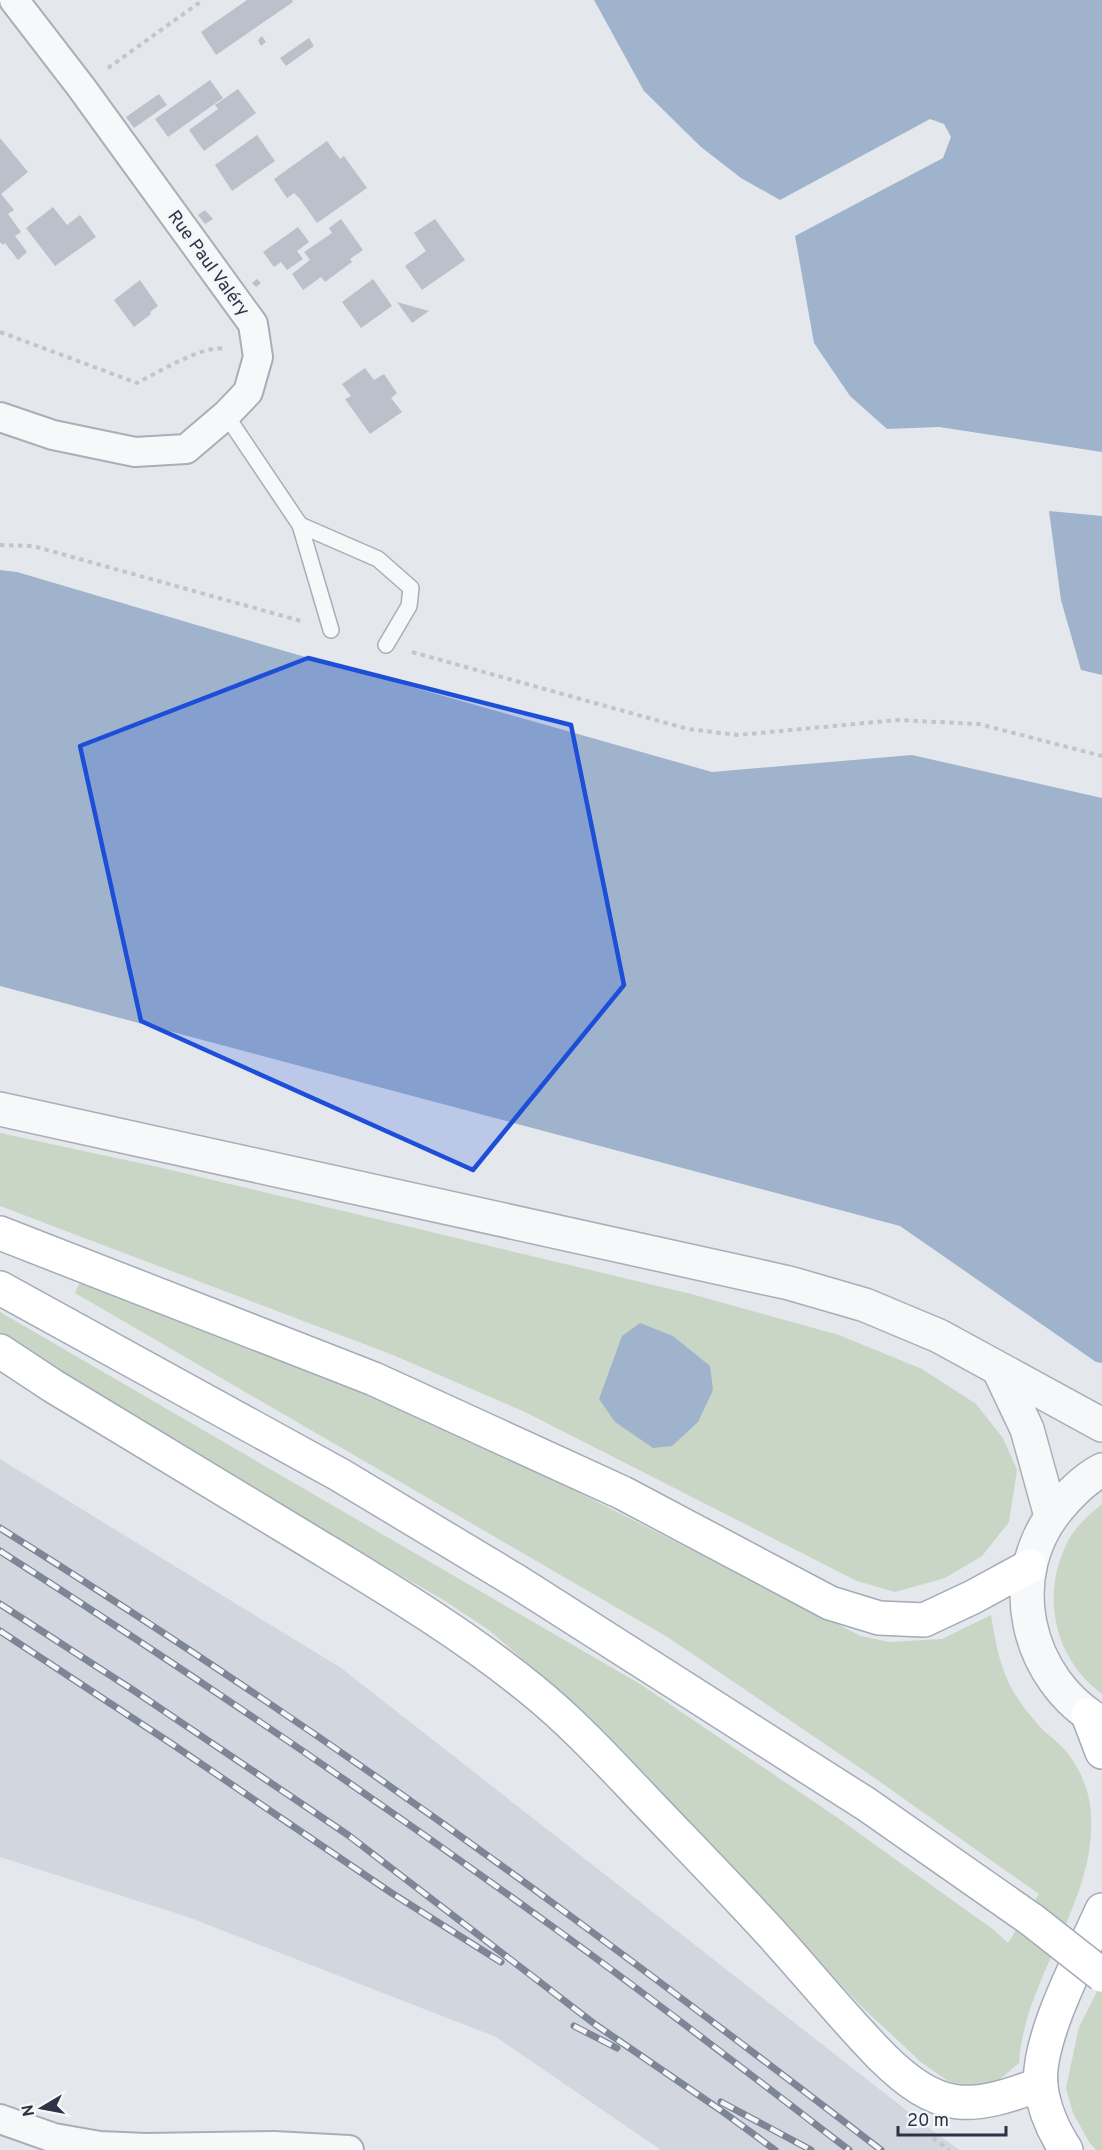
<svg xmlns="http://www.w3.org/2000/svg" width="1102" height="2150" font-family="Overpass,sans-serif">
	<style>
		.built { fill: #d2d6de }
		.green { fill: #c9d6c5 }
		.water { fill: #9fb4cc }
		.building { fill: #bbc0ca }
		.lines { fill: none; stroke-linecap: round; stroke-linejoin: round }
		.service-casing { stroke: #a9aeb7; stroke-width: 18 }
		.minor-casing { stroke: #a9aeb7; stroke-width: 32 }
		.tertiary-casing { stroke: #a9aeb7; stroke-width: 36 }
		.primary-casing { stroke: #a3abb8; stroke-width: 36 }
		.path { stroke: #c2c5cb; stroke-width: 4; stroke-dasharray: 4.5 4.5; stroke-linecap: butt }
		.service { stroke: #f7f8fa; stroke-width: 15 }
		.minor { stroke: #f7f8fa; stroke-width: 28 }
		.tertiary { stroke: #f7f8fa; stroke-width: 33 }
		.primary { stroke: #fff; stroke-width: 33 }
		.rail-casing { stroke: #7d8696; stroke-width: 7 }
		.rail { stroke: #f4f6f9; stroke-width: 4.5; stroke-dasharray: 14; stroke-linecap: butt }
		.primary-bridge-casing { stroke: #a3abb8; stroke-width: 36; stroke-linecap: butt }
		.primary-bridge { stroke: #fff; stroke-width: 33 }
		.marked { fill: #1d4ed8; fill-opacity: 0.2; stroke: #1d4ed8; stroke-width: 4.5; stroke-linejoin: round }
		.labels { text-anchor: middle; stroke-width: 5; stroke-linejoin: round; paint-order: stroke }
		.street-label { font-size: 18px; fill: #2b3445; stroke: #f4f6f9 }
	</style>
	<rect width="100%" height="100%" fill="#e4e7ec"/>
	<!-- built -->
	<path class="built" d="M0,1459L341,1668L938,2135L960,2150H661L496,2037L188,1917L0,1857Z"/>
	<!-- green -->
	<g class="green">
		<path d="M0,1133L158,1167L691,1294L839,1335L922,1369L976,1404L1003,1438L1017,1470L1009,1522L982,1556L945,1578L895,1592L857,1581L525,1412L393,1355L0,1206Z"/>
		<path d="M83,1275L369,1394L497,1451L861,1636L890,1642L942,1639L991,1615C994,1634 999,1663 1008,1681C1014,1695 1026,1711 1036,1722C1043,1732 1054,1738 1062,1747C1076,1760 1087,1785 1090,1804C1102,1898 1025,1972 1019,2063L1000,2079L973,2087L948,2081L922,2063L863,2008L573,1703L489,1630L442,1599L208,1465L0,1338V1312L640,1684L835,1816L994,1930L1008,1943L1039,1894L866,1772L669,1638L75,1293Z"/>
		<path d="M1102,1504V1694C1054,1659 1040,1595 1068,1541C1076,1526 1089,1515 1102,1504Z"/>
		<path d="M1102,1982V2150H1096L1089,2142L1073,2113L1066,2088L1079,2027Z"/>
	</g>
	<!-- water -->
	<g class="water">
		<path d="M594,0H1102V452L939,427L887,429L850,396L814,343L795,236L943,158L951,137L944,124L930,119L780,200L741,178L701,147L644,91Z"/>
		<path d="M1049,511L1102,516V675L1081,670L1061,600Z"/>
		<path d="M0,570L17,572L295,654L712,772L912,755L1102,798V1363L1096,1362L900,1226L0,986Z"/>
		<path d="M640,1323L673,1336L710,1366L713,1390L698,1422L672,1446L653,1448L615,1422L599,1399L622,1336Z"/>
	</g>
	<!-- building -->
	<g class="building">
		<path d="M247,0H292L293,2L216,55L201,32Z"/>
		<path d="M262,36L266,42L261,46L258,40Z"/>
		<path d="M309,38L314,46L286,66L280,58Z"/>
		<path d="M210,80L223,98L168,137L155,119Z"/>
		<path d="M238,89L256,113L204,151L189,130L218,109L215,105Z"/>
		<path d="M159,94L167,105L134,128L126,117Z"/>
		<path d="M257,135L275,161L232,191L215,165Z"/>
		<path d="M0,138L28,172L1,194L14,210L8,214L21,232L15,236L27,252L18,260L5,243L3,245L0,242Z"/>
		<path d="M327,141L340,159L344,156L367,188L317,223L300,199L294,193L287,198L274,179Z"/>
		<path d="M53,207L67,225L80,215L96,237L55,266L26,228Z"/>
		<path d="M205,210L213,219L205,224L198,215Z"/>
		<path d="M341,219L363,250L350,259L352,262L325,282L321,277L303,290L292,274L310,260L304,252L332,233L329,228Z"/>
		<path d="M435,219L465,260L422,290L405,266L426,251L414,233Z"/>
		<path d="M298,227L309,242L297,251L303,259L287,270L281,262L274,267L263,252Z"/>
		<path d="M257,279L261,283L256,287L252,283Z"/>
		<path d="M373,279L392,306L361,328L342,302Z"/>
		<path d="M140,280L158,306L150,312L151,314L134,327L114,300Z"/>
		<path d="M397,302L429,311L412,323Z"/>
		<path d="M365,368L374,380L384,374L397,393L391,398L402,412L370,434L345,399L351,396L342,384Z"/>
	</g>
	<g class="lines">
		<!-- service casing -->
		<g class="service-casing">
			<g id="service">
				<path d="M226,415L300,525L331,630"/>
				<path d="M300,525L378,559L411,588L409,606L386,645"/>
			</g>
		</g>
		<!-- minor casing -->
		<g class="minor-casing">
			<g id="minor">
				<path d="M0,417L53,435L135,452L186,449L226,415L248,392L258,357L253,324L81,87L14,0"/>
				<path d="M0,2119L54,2138L100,2146L146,2148L274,2146L349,2150"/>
			</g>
		</g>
		<!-- tertiary casing -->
		<g class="tertiary-casing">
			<g id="tertiary">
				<path d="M0,1109L789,1283L865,1305L939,1336L1102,1425"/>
				<path d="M999,1370L1027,1429L1051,1516"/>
				<path d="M1102,1470C1086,1478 1072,1492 1060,1506C1001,1574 1025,1680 1102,1723"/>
			</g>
		</g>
		<!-- primary casing -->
		<g class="primary-casing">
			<g id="primary">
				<path d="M0,1233L374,1379L623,1493L830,1603L879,1618L924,1620L973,1597L1030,1566"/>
				<path d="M0,1288L340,1475L516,1581L866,1804L1032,1920"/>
				<path d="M0,1351L53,1386C137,1437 221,1488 306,1539C383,1586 461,1632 531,1689C572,1722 607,1760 643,1798C682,1839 722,1880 760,1921C802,1966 840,2014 882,2057C939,2113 969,2111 1041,2084"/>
				<path d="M1088,1715L1102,1752"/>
				<path d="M1066,2150C1053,2130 1044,2110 1041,2087C1035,2041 1083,1953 1102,1910"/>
			</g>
		</g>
		<!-- path -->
		<g class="path">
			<path d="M108,68L203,0"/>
			<path d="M0,332L137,383C157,373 204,344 225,349"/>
			<path d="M0,545L33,546L301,621"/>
			<path d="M412,652L688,729L738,735L897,720L979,724L1102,756"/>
			<path d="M933,2138L949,2150"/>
		</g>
		<!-- service -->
		<use href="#service" class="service"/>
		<!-- minor -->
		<use href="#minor" class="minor"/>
		<!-- tertiary -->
		<use href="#tertiary" class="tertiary"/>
		<!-- primary -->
		<use href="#primary" class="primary"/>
		<!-- rail casing -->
		<g class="rail-casing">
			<g id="rail">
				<path d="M0,1528C194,1650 385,1779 569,1915C674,1992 778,2071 881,2150"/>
				<path d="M0,1551C188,1671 372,1796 553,1927C653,1999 751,2075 849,2150"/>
				<path d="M0,1604L136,1692L348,1835L596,2025L719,2109L775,2150"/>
				<path d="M0,1631L169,1742L390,1892L501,1962"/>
				<path d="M574,2026L617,2048"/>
				<path d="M721,2102L811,2150"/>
			</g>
		</g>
		<!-- rail -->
		<use href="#rail" class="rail"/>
		<!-- primary-bridge casing -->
		<g class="primary-bridge-casing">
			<path id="primary-bridge" d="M1032,1920L1102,1975"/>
		</g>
		<!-- primary-bridge -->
		<use href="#primary-bridge" class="primary-bridge"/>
	</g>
	<!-- marked area -->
	<path class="marked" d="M308,658L571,725L624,985L473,1170L141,1021L80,746Z"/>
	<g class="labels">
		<!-- street labels -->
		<g class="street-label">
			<text transform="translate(209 263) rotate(54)" y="6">Rue Paul Valéry</text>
		</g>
	</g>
	<!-- north arrow -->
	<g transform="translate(42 2108) rotate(260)" stroke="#f4f6f9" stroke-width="4.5" paint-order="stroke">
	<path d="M0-4.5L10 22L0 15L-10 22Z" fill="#2b3445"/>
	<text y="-9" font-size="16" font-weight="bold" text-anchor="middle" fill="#2b3445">N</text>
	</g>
	<!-- scale -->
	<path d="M898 2126v9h108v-9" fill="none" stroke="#2b3445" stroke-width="3"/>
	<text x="907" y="2126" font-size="18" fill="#2b3445" stroke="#f4f6f9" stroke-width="4.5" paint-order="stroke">20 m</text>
</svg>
